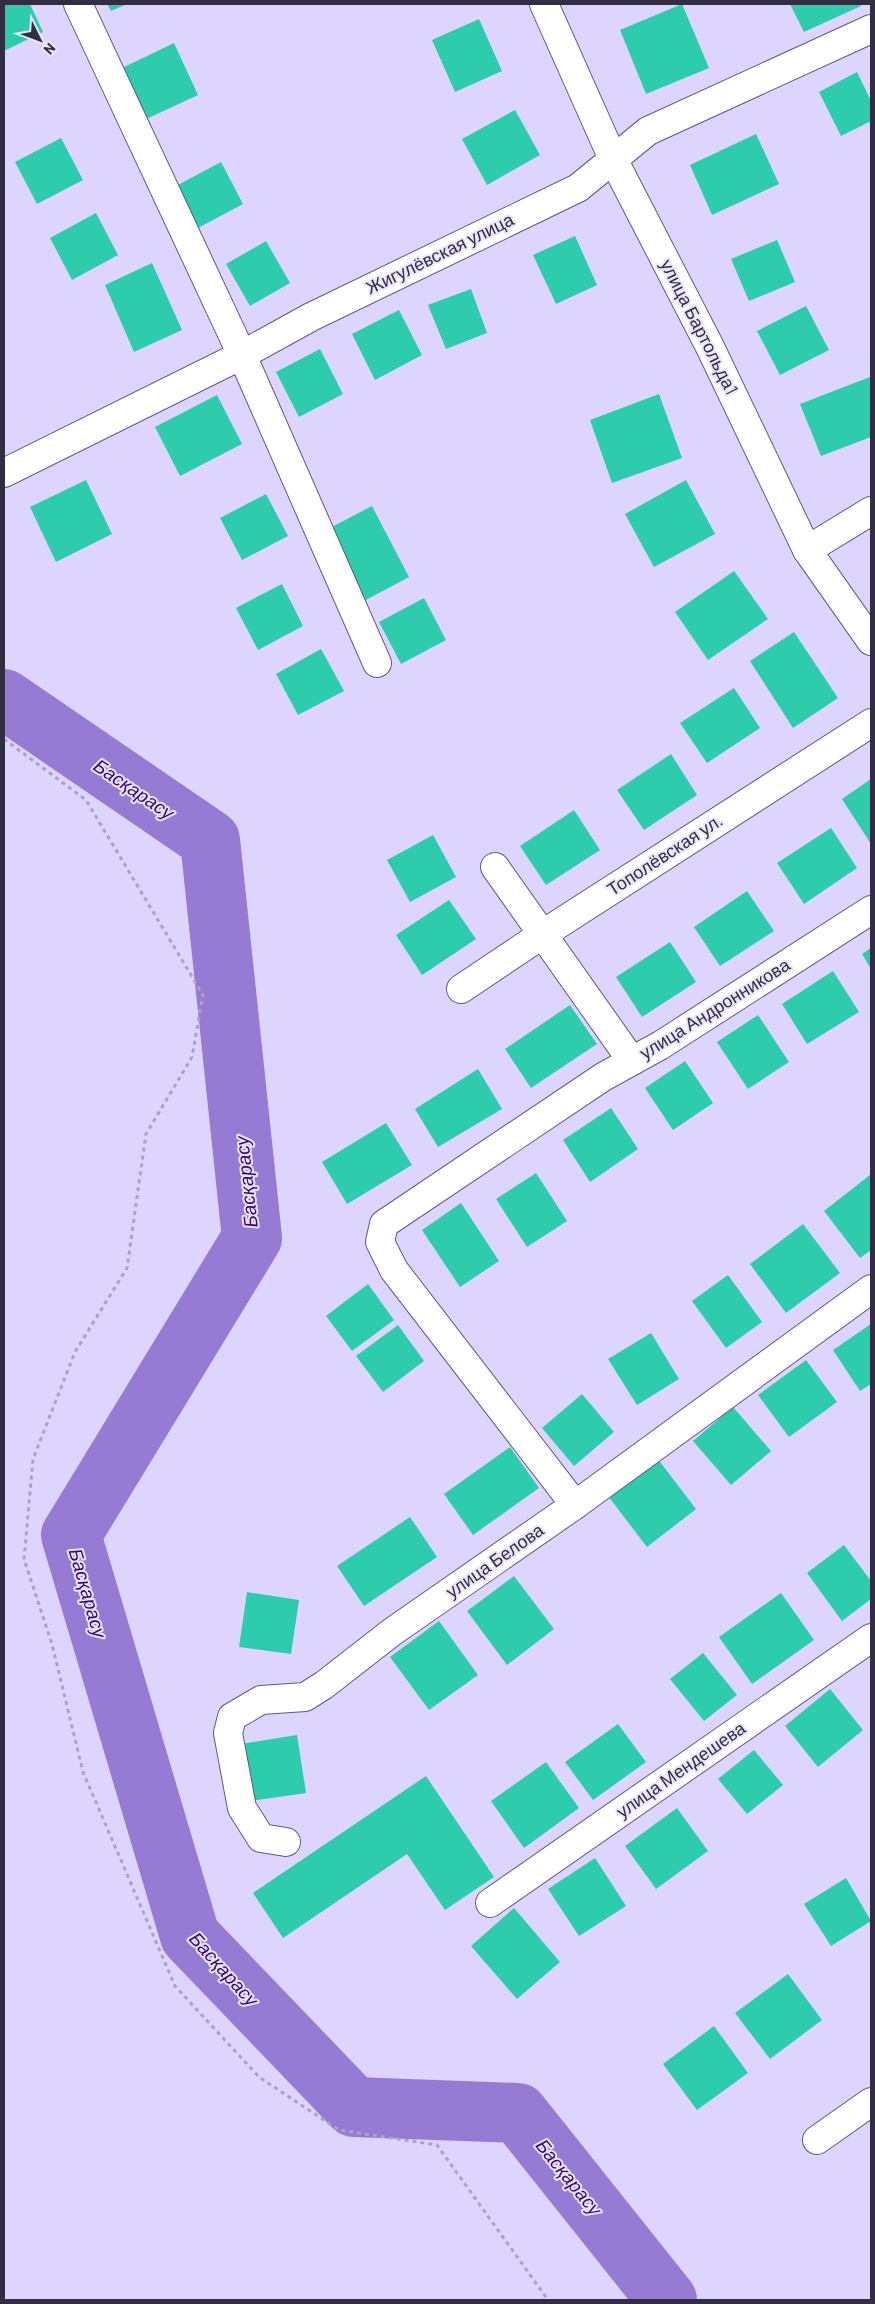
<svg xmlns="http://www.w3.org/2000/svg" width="875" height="2304" font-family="Barlow,sans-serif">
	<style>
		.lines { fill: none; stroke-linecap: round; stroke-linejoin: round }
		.river { stroke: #967bd5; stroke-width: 60 }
		.building { fill: #2dccad }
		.minor-casing { stroke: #635784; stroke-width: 30 }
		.path { stroke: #aba2c6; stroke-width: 3; stroke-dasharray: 4 4; stroke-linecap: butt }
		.minor { stroke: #fff; stroke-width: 28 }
		.labels { text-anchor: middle; stroke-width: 4; stroke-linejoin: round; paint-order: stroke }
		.street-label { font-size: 18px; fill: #332d42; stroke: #eae5fb }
		.water-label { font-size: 19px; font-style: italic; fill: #3b0576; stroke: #eae5fb }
	</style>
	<rect width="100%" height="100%" fill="#ded5ff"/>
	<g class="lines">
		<!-- river -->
		<path class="river" d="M4,699L210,840L252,1238L71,1535L190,1936L354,2107L518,2113L667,2300"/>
	</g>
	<!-- building -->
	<g class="building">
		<path d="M4,4H30L43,32L4,51Z"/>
		<path d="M107,4H127L111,11Z"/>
		<path d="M682,4L709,68L646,94L620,30Z"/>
		<path d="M790,4H860L861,6L804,32Z"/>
		<path d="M479,19L502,71L455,92L432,40Z"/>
		<path d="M174,43L198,95L144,120L120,69Z"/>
		<path d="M857,72L871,101V121L841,136L819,92Z"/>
		<path d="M515,110L540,155L487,185L462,139Z"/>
		<path d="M756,134L779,184L712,215L690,165Z"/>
		<path d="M61,138L83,180L37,204L15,162Z"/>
		<path d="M221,162L243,204L198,228L176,186Z"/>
		<path d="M96,213L118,255L72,280L50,238Z"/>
		<path d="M575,236L597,285L556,304L533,255Z"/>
		<path d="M777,240L795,282L749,301L731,259Z"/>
		<path d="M266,241L290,283L250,306L226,264Z"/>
		<path d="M152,263L182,330L134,352L105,285Z"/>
		<path d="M471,289L487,333L446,349L428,305Z"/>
		<path d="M806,306L829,350L780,375L757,331Z"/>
		<path d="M399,310L422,355L375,380L352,334Z"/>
		<path d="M320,349L343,394L299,417L276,372Z"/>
		<path d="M870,377L871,437L821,456L800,404Z"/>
		<path d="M659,394L682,458L612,483L590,420Z"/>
		<path d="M217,395L242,444L180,476L155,427Z"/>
		<path d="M86,480L112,534L56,562L30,507Z"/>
		<path d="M686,480L715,534L654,567L625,514Z"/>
		<path d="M266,494L288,536L242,560L220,518Z"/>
		<path d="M372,506L409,577L364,601L326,530Z"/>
		<path d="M734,571L768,619L708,660L675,612Z"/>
		<path d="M282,584L303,626L258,650L236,608Z"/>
		<path d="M424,598L446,640L401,664L379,622Z"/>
		<path d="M794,632L838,698L793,728L750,661Z"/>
		<path d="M321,649L344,691L298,715L276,674Z"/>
		<path d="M734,688L760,728L707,763L680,723Z"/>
		<path d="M671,754L697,795L644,830L617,790Z"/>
		<path d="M871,779V844L842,799Z"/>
		<path d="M574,810L600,850L546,885L520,846Z"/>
		<path d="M831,828L857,868L804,904L777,863Z"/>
		<path d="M433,835L456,877L410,902L387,860Z"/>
		<path d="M747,891L774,931L720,966L694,927Z"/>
		<path d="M449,900L476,939L422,975L396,935Z"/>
		<path d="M670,942L696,982L642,1017L616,977Z"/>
		<path d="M871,948V969L862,954Z"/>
		<path d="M833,971L859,1012L807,1044L782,1004Z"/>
		<path d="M570,1005L597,1044L531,1088L505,1049Z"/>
		<path d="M758,1015L789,1062L748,1089L717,1042Z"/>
		<path d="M685,1061L713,1103L673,1130L645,1088Z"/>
		<path d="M478,1069L502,1109L438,1147L415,1109Z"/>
		<path d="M611,1108L638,1149L590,1182L563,1140Z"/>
		<path d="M386,1123L412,1165L347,1204L322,1162Z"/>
		<path d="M536,1173L567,1221L527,1247L496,1199Z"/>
		<path d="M870,1175L871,1250L860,1258L824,1211Z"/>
		<path d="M461,1203L499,1261L460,1287L422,1230Z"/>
		<path d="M803,1224L840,1273L786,1313L750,1264Z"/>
		<path d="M728,1275L762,1322L726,1348L692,1301Z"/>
		<path d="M368,1284L394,1320L352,1351L326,1316Z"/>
		<path d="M871,1324V1384L860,1391L833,1350Z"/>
		<path d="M398,1325L424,1361L383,1392L356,1356Z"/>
		<path d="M651,1333L679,1379L637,1405L608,1359Z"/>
		<path d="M806,1360L837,1402L789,1437L758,1395Z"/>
		<path d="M582,1394L614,1432L574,1466L542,1428Z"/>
		<path d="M733,1407L771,1451L731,1485L693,1441Z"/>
		<path d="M510,1447L539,1488L473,1535L444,1494Z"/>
		<path d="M657,1458L696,1509L647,1547L608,1496Z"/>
		<path d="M410,1517L437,1557L364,1606L337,1566Z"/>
		<path d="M844,1545L871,1581V1599L842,1621L807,1573Z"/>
		<path d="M514,1576L554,1629L507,1665L467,1611Z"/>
		<path d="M247,1592L299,1600L291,1654L239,1647Z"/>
		<path d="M781,1593L814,1640L752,1684L719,1637Z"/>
		<path d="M439,1621L478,1675L429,1710L390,1657Z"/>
		<path d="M703,1653L737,1695L704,1721L670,1679Z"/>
		<path d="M830,1689L863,1730L818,1767L785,1726Z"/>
		<path d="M618,1724L646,1762L593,1800L565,1762Z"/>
		<path d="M297,1735L306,1793L250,1801L241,1744Z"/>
		<path d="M754,1750L783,1785L747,1814L718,1779Z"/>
		<path d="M546,1762L579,1808L524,1848L491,1801Z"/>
		<path d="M426,1776L494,1877L445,1910L407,1854L283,1938L253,1893Z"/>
		<path d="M677,1808L708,1851L656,1889L625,1846Z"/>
		<path d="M595,1858L626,1906L579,1936L548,1889Z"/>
		<path d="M846,1878L871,1921L831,1946L804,1904Z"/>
		<path d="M514,1908L560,1962L517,1999L471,1946Z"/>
		<path d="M788,1974L822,2020L770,2059L735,2013Z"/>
		<path d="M714,2026L748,2073L697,2110L663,2064Z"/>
	</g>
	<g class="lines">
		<!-- minor casing -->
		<g class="minor-casing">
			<g id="minor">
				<path d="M78,4L242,355L377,663"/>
				<path d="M544,4L613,159L710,347L807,550L871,641"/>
				<path d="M4,473L242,355L311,317L578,188L648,131L871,29"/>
				<path d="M807,550L871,511"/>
				<path d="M495,867L632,1061L661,1045L871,910"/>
				<path d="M461,989L543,934L871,723"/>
				<path d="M575,1505L394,1270L380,1242L384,1224L603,1077L632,1061"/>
				<path d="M286,1842L261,1838L242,1808L228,1733L232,1717L261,1700L305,1697L324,1685L392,1632L575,1505L871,1289"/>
				<path d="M490,1903L871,1638"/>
				<path d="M817,2140L871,2102"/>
			</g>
		</g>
		<!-- path -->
		<path class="path" d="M4,739L86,800L203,995L192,1057L146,1134L127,1268L75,1352L33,1459L24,1559L52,1644L83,1772L175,1986L259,2077L339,2130L437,2145L548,2300"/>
		<!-- minor -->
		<use href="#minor" class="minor"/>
	</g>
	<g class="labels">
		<!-- street labels -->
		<g class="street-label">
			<text transform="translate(440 254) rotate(-26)" y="6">Жигулёвская улица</text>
			<text transform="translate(699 327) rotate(63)" y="6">улица Бартольда1</text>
			<text transform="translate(665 855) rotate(-33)" y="6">Тополёвская ул.</text>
			<text transform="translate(715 1009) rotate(-32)" y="6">улица Андронникова</text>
			<text transform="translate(495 1561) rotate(-35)" y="6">улица Белова</text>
			<text transform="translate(681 1770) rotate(-35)" y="6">улица Мендешева</text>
		</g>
		<!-- water labels -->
		<g class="water-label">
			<text transform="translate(134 789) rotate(34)" y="7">Басқарасу</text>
			<text transform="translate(246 1182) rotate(-96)" y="7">Басқарасу</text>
			<text transform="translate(88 1593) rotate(74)" y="7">Басқарасу</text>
			<text transform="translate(224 1969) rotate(48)" y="7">Басқарасу</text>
			<text transform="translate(569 2177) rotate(51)" y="7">Басқарасу</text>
		</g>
	</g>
	<!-- border -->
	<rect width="875" height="2304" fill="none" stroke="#332d42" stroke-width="10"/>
	<!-- north arrow -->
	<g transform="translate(40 40) rotate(132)" stroke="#eae5fb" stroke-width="4" paint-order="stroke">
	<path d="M0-4L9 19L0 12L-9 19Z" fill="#332d42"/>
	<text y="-8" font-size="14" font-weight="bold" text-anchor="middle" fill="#332d42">N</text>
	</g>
</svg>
